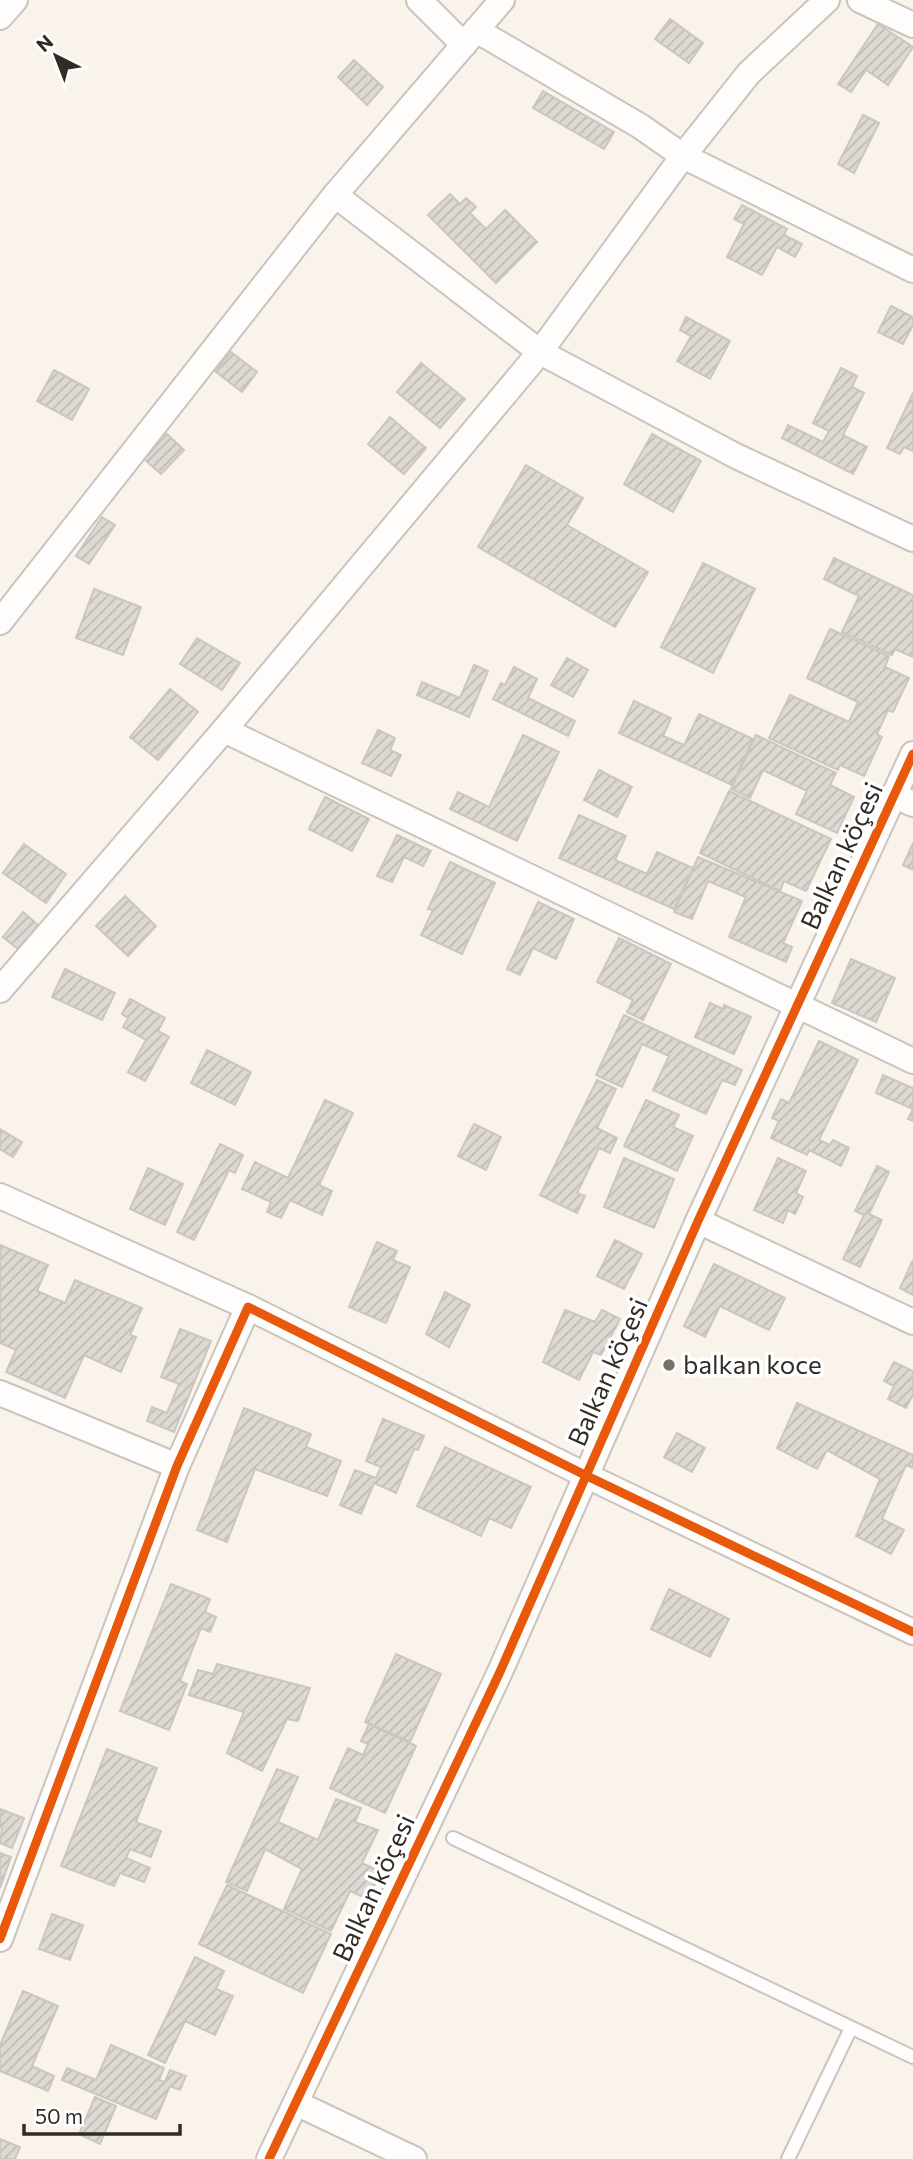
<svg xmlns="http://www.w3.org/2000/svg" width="913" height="2159" font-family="Commissioner,sans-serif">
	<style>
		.building { fill: url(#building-hatch); stroke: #cbc6c0; stroke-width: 2 }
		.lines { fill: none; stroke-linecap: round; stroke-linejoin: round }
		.lane-casing { stroke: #cac4bf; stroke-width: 16 }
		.street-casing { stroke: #cac4bf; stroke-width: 28 }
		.lane { stroke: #fefdfc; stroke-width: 12 }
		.street { stroke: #fefdfc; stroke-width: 24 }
		.cycleway-casing { stroke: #fff; stroke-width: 13 }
		.cycleway { stroke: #e8590c; stroke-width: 9 }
		.poi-dot { fill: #78726c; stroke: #fff; stroke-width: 2.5 }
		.labels { text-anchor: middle; stroke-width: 7; stroke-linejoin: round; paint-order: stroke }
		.street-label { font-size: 26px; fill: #322c27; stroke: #fff }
		.poi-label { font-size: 26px; fill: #322c27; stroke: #fff; text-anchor: start }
	</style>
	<defs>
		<pattern id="building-hatch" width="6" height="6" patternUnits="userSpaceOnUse" patternTransform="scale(1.75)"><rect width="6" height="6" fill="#ded9d3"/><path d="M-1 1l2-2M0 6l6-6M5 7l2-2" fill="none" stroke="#bfbab5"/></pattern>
	</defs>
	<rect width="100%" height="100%" fill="#f9f3ec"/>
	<!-- building -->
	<g class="building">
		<path d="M670,19L703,43L689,63L655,39Z"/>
		<path d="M878,24L913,47L888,85L866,70L851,92L838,84Z"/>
		<path d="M354,60L383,87L367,105L338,77Z"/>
		<path d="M543,91L614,132L604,149L533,108Z"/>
		<path d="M863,115L879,123L854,173L838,164Z"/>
		<path d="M450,194L460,204L466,198L476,207L470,213L486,229L505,210L537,242L496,283L428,215Z"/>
		<path d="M742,205L787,229L784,235L802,244L795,257L777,247L762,275L727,257L744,224L734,219Z"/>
		<path d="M891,306L913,317V325L903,344L878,332Z"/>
		<path d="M686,317L730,341L710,379L677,361L691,336L680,330Z"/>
		<path d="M231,352L257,372L242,392L215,371Z"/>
		<path d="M421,363L465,399L440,428L397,392Z"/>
		<path d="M841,368L857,376L852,387L864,393L843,435L867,447L853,474L782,438L788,425L823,442L829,431L813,423Z"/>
		<path d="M54,370L89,389L72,420L37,401Z"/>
		<path d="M913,393V451L904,447L900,454L887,448Z"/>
		<path d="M390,417L426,448L404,474L368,444Z"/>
		<path d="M167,434L184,450L161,474L144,459Z"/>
		<path d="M652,434L701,461L673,512L624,484Z"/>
		<path d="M526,465L583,498L567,525L648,572L615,627L478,547Z"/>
		<path d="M102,517L115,525L89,564L76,556Z"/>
		<path d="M834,558L913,595V657L895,649L892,655L842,632L859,596L824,579Z"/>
		<path d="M703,563L755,589L713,673L661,647Z"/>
		<path d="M94,589L141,607L123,655L76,638Z"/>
		<path d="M830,629L889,656L885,667L909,678L893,712L888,710L877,734L882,737L864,776L840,765L838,770L769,738L790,695L849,722L858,702L807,678Z"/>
		<path d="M197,638L240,663L222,690L180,664Z"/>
		<path d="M567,658L588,670L573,697L551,685Z"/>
		<path d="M474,665L488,671L469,717L417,695L422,682L460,698Z"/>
		<path d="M514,667L537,679L528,698L575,721L568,736L493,699L501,683L505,685Z"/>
		<path d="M170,689L198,712L158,760L130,737Z"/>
		<path d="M634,701L671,718L663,736L684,745L699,714L753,739L732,785L619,733Z"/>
		<path d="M378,730L395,738L390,750L401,755L391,776L362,763Z"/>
		<path d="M523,735L559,752L517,841L450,809L458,792L489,807Z"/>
		<path d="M756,735L836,773L830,785L854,797L837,833L796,814L807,791L763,770L750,798L731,789Z"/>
		<path d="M599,770L632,787L617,817L584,800Z"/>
		<path d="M729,791L831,839L806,891L784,881L780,891L700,853Z"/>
		<path d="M325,797L369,819L352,851L309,829Z"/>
		<path d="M579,815L626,836L615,860L647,874L657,852L693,868L674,909L559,858Z"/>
		<path d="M397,835L431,851L423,866L404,857L392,882L377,876Z"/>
		<path d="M913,843V870L903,865Z"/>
		<path d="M24,844L66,874L46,903L3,873Z"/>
		<path d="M698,857L802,901L783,943L792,947L786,962L729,937L746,897L708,881L692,919L674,912Z"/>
		<path d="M450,862L495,883L462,954L421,935L433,910L428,909Z"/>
		<path d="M125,896L156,926L128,956L96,926Z"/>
		<path d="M538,902L574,919L556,959L533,948L520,975L507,969Z"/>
		<path d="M23,912L38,925L18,949L3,937Z"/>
		<path d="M619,938L671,964L643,1020L627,1012L633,1000L597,982Z"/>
		<path d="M851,959L895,978L876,1022L832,1003Z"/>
		<path d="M65,969L115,993L102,1020L52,997Z"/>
		<path d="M130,999L165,1018L158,1031L169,1037L145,1081L128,1072L146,1040L123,1027L128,1018L122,1014Z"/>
		<path d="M710,1003L723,1009L724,1005L751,1017L734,1054L695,1037Z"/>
		<path d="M624,1015L742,1070L735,1085L722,1080L706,1114L653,1090L669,1056L642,1044L622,1087L596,1075Z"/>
		<path d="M819,1041L858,1060L819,1140L830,1145L833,1140L849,1148L841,1166L809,1150L807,1155L771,1138L779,1121L772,1118L781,1099L789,1103Z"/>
		<path d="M207,1050L251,1072L235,1105L191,1083Z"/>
		<path d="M883,1075L913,1088V1121L908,1119L913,1109L876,1093Z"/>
		<path d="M597,1080L616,1089L597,1128L617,1138L610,1153L599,1148L577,1193L585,1196L577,1213L540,1195Z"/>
		<path d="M325,1100L353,1113L319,1185L332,1191L322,1215L290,1200L281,1218L267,1212L271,1202L242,1189L255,1162L288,1178Z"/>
		<path d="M646,1100L679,1115L673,1127L693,1136L677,1171L624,1146Z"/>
		<path d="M474,1124L501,1137L486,1170L458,1156Z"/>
		<path d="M0,1129L22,1142L13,1157L0,1149Z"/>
		<path d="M220,1144L243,1155L235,1173L229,1170L194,1240L177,1232Z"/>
		<path d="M624,1158L674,1179L654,1228L604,1207Z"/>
		<path d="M778,1158L806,1171L796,1193L803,1197L795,1214L788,1210L783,1223L754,1210Z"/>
		<path d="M877,1166L889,1172L869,1214L882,1220L860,1267L843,1259L864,1215L855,1211Z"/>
		<path d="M148,1168L183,1184L165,1225L130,1209Z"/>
		<path d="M615,1240L642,1254L624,1289L597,1276Z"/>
		<path d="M377,1242L397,1251L393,1260L410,1267L386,1323L349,1307Z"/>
		<path d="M0,1245L48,1265L37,1291L65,1303L75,1280L142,1308L130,1335L136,1337L121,1372L84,1355L65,1398L6,1372L16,1350L0,1343Z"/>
		<path d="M913,1260V1295L900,1288Z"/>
		<path d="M714,1264L785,1298L769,1330L720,1306L705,1337L684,1326Z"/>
		<path d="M445,1292L470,1305L449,1347L426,1334Z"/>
		<path d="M565,1310L595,1322L602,1310L620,1319L601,1355L593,1352L579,1380L543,1362Z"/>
		<path d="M180,1329L211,1341L174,1432L147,1421L152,1407L167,1413L179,1384L161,1377Z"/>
		<path d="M894,1362L913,1371V1395L906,1408L888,1399L894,1386L884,1381Z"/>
		<path d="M797,1403L913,1455V1468L906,1465L882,1519L904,1530L891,1554L856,1536L880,1479L827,1450L817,1469L777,1448Z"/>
		<path d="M244,1408L311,1434L306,1447L341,1461L327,1496L255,1469L227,1542L197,1530Z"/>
		<path d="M383,1419L424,1436L418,1450L414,1449L396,1493L374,1483L361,1514L340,1505L355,1470L376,1478L381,1467L366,1461Z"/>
		<path d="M677,1433L705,1448L692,1472L664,1457Z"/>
		<path d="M445,1447L531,1487L511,1528L489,1518L481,1536L417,1506Z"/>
		<path d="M171,1584L210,1599L205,1612L216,1617L210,1632L201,1628L180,1681L187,1684L169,1730L120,1711Z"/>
		<path d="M669,1589L729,1619L710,1657L651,1629Z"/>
		<path d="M396,1654L441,1674L410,1742L365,1722Z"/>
		<path d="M217,1664L310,1688L298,1721L287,1719L262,1771L227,1753L244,1712L189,1695L198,1670L213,1674Z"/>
		<path d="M369,1724L416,1746L385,1813L330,1788L348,1748L363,1755L368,1744L361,1741Z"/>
		<path d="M107,1749L157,1768L136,1822L161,1831L151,1857L130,1849L126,1858L150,1868L144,1882L120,1873L114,1886L61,1866Z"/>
		<path d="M277,1769L298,1777L278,1822L318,1840L336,1799L361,1808L355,1822L378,1830L362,1863L381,1872L368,1899L350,1891L331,1931L284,1909L302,1869L265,1849L247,1891L226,1882Z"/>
		<path d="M0,1809L24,1818L12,1848L0,1843L2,1828L0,1827Z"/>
		<path d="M0,1853L11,1857L0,1888Z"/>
		<path d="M227,1885L331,1934L303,1993L199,1944Z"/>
		<path d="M52,1914L83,1925L70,1960L39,1949Z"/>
		<path d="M195,1957L224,1971L216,1989L233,1996L215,2035L185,2021L165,2063L148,2055Z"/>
		<path d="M23,1991L58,2006L32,2066L54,2076L48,2091L0,2071V2045Z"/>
		<path d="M111,2045L164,2068L159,2080L165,2082L170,2070L186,2076L180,2090L170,2086L156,2119L62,2080L67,2068L96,2080Z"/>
		<path d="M95,2097L116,2106L100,2144L79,2134Z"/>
		<path d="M0,2139L20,2147L15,2159H0Z"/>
	</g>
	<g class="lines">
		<!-- lane casing -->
		<g class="lane-casing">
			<g id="lane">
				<path d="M453,1838L913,2057"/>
				<path d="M788,2159L851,2028"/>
			</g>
		</g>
		<!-- street casing -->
		<g class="street-casing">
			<g id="street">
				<path d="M419,0L464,45"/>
				<path d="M860,0L913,25"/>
				<path d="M0,17L15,0"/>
				<path d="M476,30L640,126L683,156L913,270"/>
				<path d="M335,195L540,352L736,456L913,539"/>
				<path d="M0,622L335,195L502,0"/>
				<path d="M224,730L913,1061"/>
				<path d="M893,795L913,804"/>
				<path d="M0,990L224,730L540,352L683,156L749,73L827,0"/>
				<path d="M0,1196L248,1307"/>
				<path d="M698,1221L913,1322"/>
				<path d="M0,1393L177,1466"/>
				<path d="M0,1939L177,1466L248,1307L585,1475L913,1632"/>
				<path d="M296,2103L414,2159"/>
				<path d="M269,2159L499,1674L698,1221L913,754"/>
			</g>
		</g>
		<!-- lane -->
		<use href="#lane" class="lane"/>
		<!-- street -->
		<use href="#street" class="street"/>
		<!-- cycleway casing -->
		<g class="cycleway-casing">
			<g id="cycleway">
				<path d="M0,1939L177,1466L248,1307L585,1475L913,1632"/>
				<path d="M269,2159L499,1674L698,1221L913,754"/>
			</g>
		</g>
		<!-- cycleway -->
		<use href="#cycleway" class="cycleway"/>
	</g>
	<!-- markers -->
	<circle class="poi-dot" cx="669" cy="1365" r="7"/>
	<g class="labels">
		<!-- street labels -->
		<g class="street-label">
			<text transform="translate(842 856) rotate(-65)" y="9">Balkan köçesi</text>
			<text transform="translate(608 1372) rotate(-66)" y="9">Balkan köçesi</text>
			<text transform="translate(374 1888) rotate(-65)" y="9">Balkan köçesi</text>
		</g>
		<!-- poi labels -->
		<g class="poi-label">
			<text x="683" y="1374">balkan koce</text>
		</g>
	</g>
	<!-- north arrow -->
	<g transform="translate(56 56) rotate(318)" stroke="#ffffff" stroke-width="5" paint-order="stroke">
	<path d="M0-5L12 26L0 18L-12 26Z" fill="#322c27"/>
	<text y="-10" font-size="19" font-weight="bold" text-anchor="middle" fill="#322c27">N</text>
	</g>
	<!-- scale -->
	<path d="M24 2124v10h156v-10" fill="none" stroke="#322c27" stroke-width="3.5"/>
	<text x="35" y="2124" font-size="21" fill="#322c27" stroke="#ffffff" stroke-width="5" paint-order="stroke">50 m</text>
</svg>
